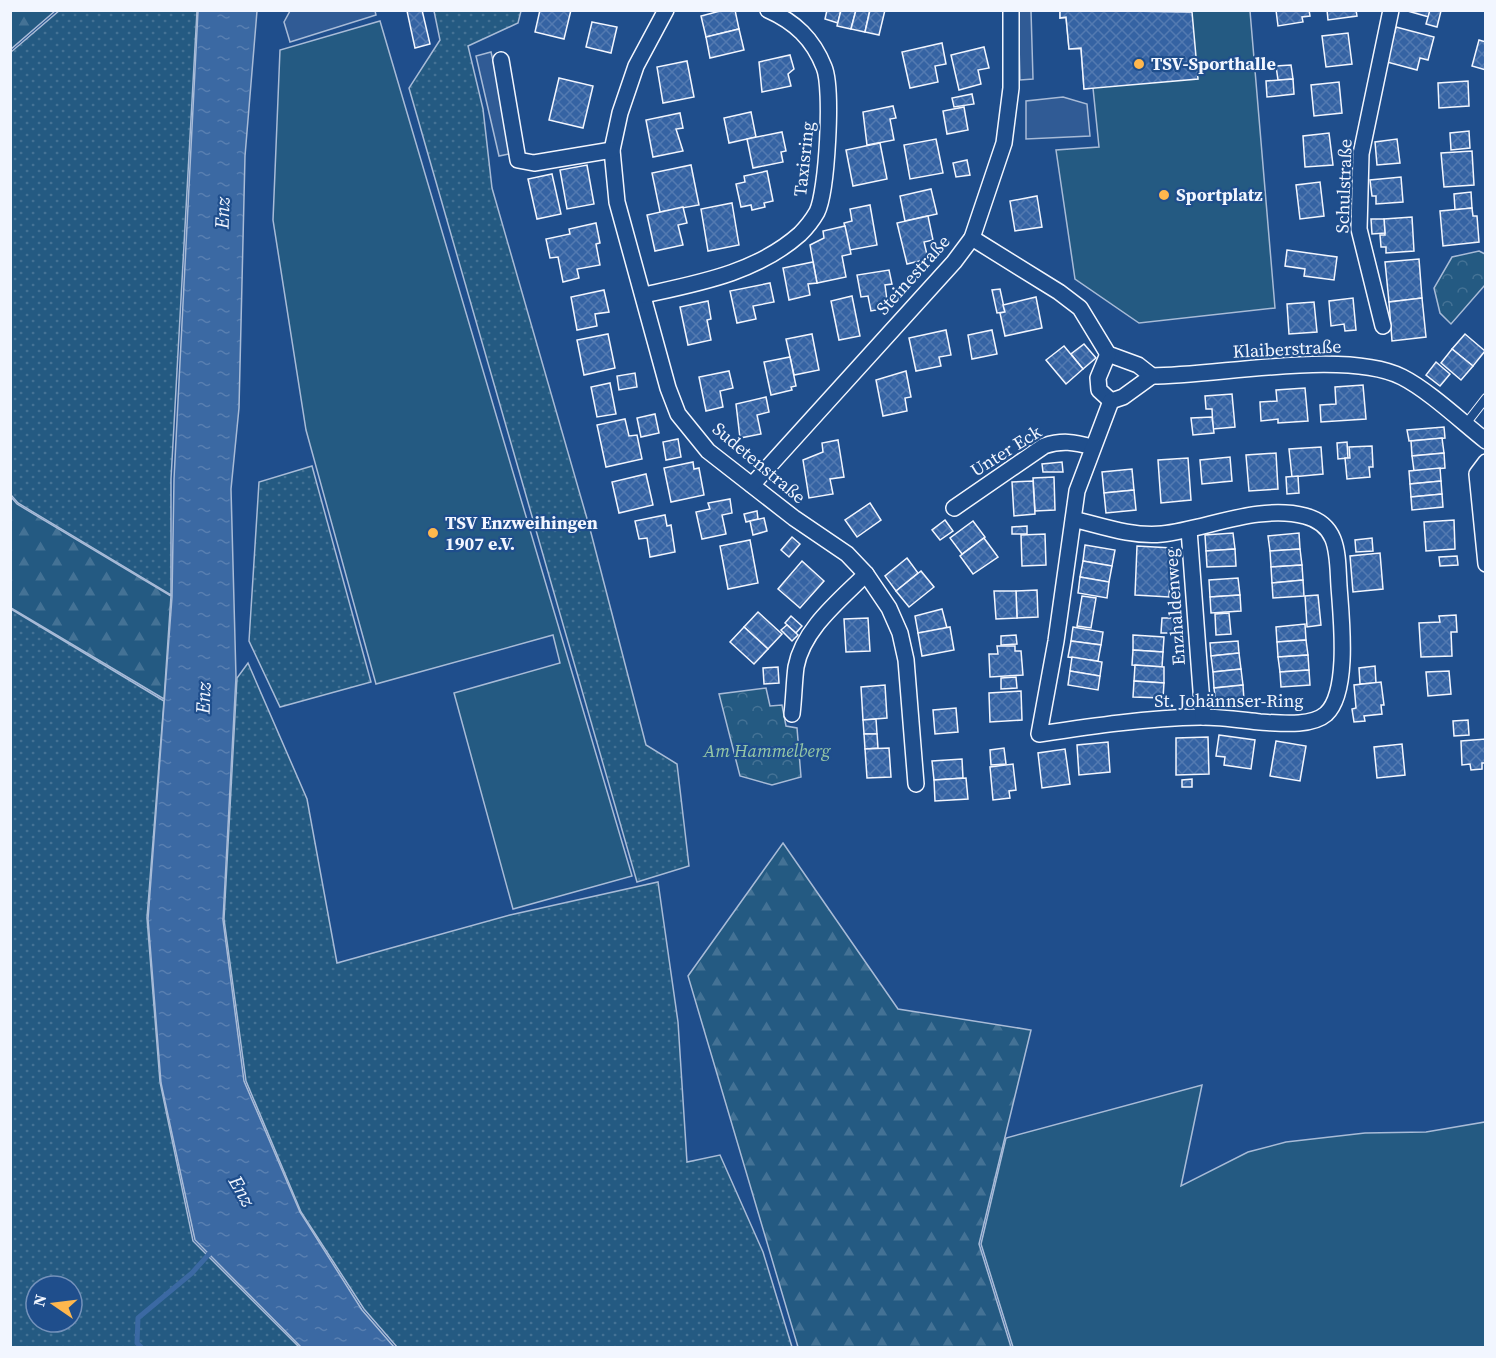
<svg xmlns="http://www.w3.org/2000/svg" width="1496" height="1358" font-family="'Source Serif 4',serif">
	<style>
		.grass { fill: url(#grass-dots); stroke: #a8bbd7; stroke-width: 1.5; fill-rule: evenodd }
		.forest { fill: url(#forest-firs); stroke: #a8bbd7; stroke-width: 1.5 }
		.park { fill: url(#park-crowns); stroke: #a8bbd7; stroke-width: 1.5 }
		.garden { fill: #245a82; stroke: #a8bbd7; stroke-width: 1.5 }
		.parking { fill: #305b95; stroke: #a8bbd7; stroke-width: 1.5 }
		.water { fill: url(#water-ripples); stroke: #a8bbd7; stroke-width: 1.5 }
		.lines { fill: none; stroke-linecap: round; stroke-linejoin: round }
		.stream { stroke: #3b69a3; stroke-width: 5 }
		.building { fill: url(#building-cross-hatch); stroke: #f2f6ff; stroke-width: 1.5 }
		.lane-casing { stroke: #f2f6ff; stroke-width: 10 }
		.street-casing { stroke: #f2f6ff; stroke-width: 18 }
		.lane { stroke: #1f4e8c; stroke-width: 8 }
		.street { stroke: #1f4e8c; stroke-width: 15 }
		.poi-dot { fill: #ffb74d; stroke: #1f4e8c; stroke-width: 2 }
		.labels { text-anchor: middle; stroke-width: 4.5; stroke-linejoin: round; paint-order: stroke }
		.poi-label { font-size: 18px; font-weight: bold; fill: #f2f6ff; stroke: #1f4e8c; text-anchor: start }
		.street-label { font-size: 18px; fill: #f2f6ff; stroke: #1f4e8c }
		.park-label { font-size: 18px; font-style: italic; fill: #97c8a6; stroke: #1f4e8c }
		.water-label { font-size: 20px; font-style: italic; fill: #f2f6ff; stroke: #1f4e8c }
	</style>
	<defs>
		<pattern id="grass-dots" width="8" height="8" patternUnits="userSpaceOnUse" patternTransform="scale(1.5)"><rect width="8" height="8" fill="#245a82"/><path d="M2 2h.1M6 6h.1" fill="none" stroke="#447295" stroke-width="1.8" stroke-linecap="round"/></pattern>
		<pattern id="forest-firs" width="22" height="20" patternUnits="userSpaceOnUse" patternTransform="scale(1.5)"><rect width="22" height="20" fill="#245a82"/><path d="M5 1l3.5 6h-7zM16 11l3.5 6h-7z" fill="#447295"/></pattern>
		<pattern id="park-crowns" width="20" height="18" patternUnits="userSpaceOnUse" patternTransform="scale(1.5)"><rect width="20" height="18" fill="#245a82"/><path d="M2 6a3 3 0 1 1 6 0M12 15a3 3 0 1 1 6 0" fill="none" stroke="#447295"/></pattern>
		<pattern id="water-ripples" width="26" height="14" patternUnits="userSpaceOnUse" patternTransform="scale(1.5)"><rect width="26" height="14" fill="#3b69a3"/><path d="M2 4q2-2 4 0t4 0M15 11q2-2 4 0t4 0" fill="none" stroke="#587fb1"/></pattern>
		<pattern id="building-cross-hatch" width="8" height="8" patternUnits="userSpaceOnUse" patternTransform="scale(1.5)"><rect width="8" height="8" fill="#3563a3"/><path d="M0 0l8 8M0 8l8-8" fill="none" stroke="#537ab1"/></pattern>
	</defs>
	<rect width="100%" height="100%" fill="#1f4e8c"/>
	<!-- grass -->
	<g class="grass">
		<path d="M60,10L197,11L171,479V595L18,503L11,495V52Z"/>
		<path d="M434,11H521L518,23L468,46L483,109L492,188L590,529L646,745L677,764L689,866L637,882L409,88L440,40Z"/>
		<path d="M312,466L371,682L280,707L249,641L259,482Z"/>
		<path d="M11,609L164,701L147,918L160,1082L193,1241L299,1347H11ZM36,1286H72V1322H36Z"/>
		<path d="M248,663L307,799L337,963L510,915L658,882L678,1022L687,1162L720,1155L763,1252L792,1347H397L364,1309L301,1212L246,1081L224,919L237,678Z"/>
	</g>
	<!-- forest -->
	<g class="forest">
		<path d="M11,10H55V11L11,49Z"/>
		<path d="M11,497L17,504L171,596L164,699L11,608Z"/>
		<path d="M783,843L898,1009L1031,1030L979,1244L1011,1347H798L688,976Z"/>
	</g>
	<!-- park -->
	<g class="park">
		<path d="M1479,251L1485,254V285L1451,324L1440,313L1434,288L1452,257Z"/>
		<path d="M766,688L770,706L782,705L786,726L797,728L801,777L772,785L740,776L719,694Z"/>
	</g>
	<!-- garden -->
	<g class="garden">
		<path d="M1060,11H1250L1275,308L1139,323L1075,279L1056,150L1099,147L1093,88L1084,89L1081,49H1069L1066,18H1060Z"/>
		<path d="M380,21L632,876L513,909L454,693L560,663L553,635L376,684L306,430L273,220L280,50Z"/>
		<path d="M1202,1085L1181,1186L1248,1152L1286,1142L1365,1133L1426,1132L1485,1122V1347H1013L981,1244L1006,1138Z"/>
	</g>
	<!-- parking -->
	<g class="parking">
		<path d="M290,11H375L376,15L290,42L284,22Z"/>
		<path d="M1018,11H1031L1033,79L1020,80Z"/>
		<path d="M491,52L514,153L499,156L476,56Z"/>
		<path d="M1063,97L1087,104L1090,136L1026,139V101Z"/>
	</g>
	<!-- water -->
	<path class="water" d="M198,11H257L245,156L239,408L231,489L236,677L223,920L244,1081L300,1212L362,1310L394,1347H301L195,1240L161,1083L148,919L172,597L174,479Z"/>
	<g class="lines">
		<!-- stream -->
		<path class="stream" d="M142,1348L137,1343L138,1318L192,1273L209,1254"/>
	</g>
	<!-- building -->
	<g class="building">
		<path d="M422,10L430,44L415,48L407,11Z"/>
		<path d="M540,10H571L564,39L535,32Z"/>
		<path d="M724,10H735L739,29L706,37L701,16Z"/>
		<path d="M827,10H841L838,23L825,19Z"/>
		<path d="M841,10H856L851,29L837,26Z"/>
		<path d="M856,10H870L865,32L851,29Z"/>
		<path d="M870,10H885L879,35L865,32Z"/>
		<path d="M1060,10L1192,12L1198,79L1084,89L1081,48L1069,49L1066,17L1060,18Z"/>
		<path d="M1276,10H1309L1310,16L1302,17L1303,22L1278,26Z"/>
		<path d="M1327,10H1356L1357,16L1328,20Z"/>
		<path d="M1404,10H1430L1429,17Z"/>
		<path d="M1430,10L1441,11L1437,27L1426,24Z"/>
		<path d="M592,22L617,27L611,53L586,47Z"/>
		<path d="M1396,27L1434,37L1428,60L1420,58L1417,70L1387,62Z"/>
		<path d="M739,29L744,50L710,58L706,37Z"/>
		<path d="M1348,33L1352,64L1326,67L1322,36Z"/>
		<path d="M1479,40L1486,42V70L1472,66Z"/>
		<path d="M942,43L946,64L935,66L938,82L910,88L902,52Z"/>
		<path d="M984,47L989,68L978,70L981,84L959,90L951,55Z"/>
		<path d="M790,55L794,69L788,74L791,86L762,92L759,62Z"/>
		<path d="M687,61L694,97L663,103L657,67Z"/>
		<path d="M1291,65L1293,79L1278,80L1276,66Z"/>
		<path d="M559,78L593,86L583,128L549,120Z"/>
		<path d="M1293,79L1294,94L1267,97L1266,81Z"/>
		<path d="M1468,81L1469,106L1439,108L1438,83Z"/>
		<path d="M1339,82L1342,113L1314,116L1311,85Z"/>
		<path d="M972,94L974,104L954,107L952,98Z"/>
		<path d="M893,106L896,118L890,119L894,140L867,145L863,112Z"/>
		<path d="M964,107L968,130L947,134L943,111Z"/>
		<path d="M751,112L756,137L729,143L724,118Z"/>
		<path d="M680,113L683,128L676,129L683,151L653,157L646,120Z"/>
		<path d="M1469,131L1470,148L1451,150L1450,133Z"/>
		<path d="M782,132L786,151L781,152L783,162L753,168L747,139Z"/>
		<path d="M1329,133L1333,165L1305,167L1303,136Z"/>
		<path d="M936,139L943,173L910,179L904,145Z"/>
		<path d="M1397,139L1400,163L1377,165L1375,142Z"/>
		<path d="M880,143L887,179L853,186L846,150Z"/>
		<path d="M1472,151L1474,185L1444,187L1441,153Z"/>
		<path d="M967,160L970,175L956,177L953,163Z"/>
		<path d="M587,165L594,204L567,209L560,170Z"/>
		<path d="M691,165L699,205L660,212L652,173Z"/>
		<path d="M767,171L773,201L764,203L765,207L752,210L751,205L741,207L736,184L745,182L744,176Z"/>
		<path d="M552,174L561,214L537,219L528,179Z"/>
		<path d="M1401,177L1403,202L1376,204V196H1372L1370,180Z"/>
		<path d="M1320,182L1324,216L1300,219L1296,185Z"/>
		<path d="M931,189L937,214L905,221L900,196Z"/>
		<path d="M1471,192L1472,208L1455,210L1454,194Z"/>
		<path d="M1037,196L1042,227L1015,231L1010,201Z"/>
		<path d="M732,203L739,245L708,251L701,209Z"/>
		<path d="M870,205L877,245L850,250L844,223L852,221L850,209Z"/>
		<path d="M683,207L687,223L678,225L683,245L655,251L647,215Z"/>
		<path d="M1472,208L1473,216H1477L1479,242L1443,246L1440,211Z"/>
		<path d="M928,216L933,240L924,242L928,259L907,264L897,223Z"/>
		<path d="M1412,217L1414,251L1386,253V247H1381L1380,235H1385L1384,219Z"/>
		<path d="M1371,219H1384L1385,233L1372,234Z"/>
		<path d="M596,223L600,243L596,244L600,265L577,269L579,278L563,282L558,257L550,258L546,239L570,234L569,229Z"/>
		<path d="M845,226L851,254L842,256L846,277L817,283L810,245L824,238L823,231Z"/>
		<path d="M1287,250L1337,257L1334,280L1304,276L1305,269L1285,266Z"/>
		<path d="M1419,259L1422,298L1389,302L1385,262Z"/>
		<path d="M813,262L817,283L808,284L810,295L789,300L783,268Z"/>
		<path d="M889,270L892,284L885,285L888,308L871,311L868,296L861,297L857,275Z"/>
		<path d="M770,283L774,302L753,306L756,319L737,323L730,291Z"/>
		<path d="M1000,289L1005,312L997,313L992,290Z"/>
		<path d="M604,290L609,312L595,314L597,326L577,330L571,297Z"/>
		<path d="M852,296L860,336L839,340L831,301Z"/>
		<path d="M1036,297L1042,328L1005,336L1000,313L1005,312L1003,305Z"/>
		<path d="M1353,298L1356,330L1345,331L1344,324L1331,326L1329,301Z"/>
		<path d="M1422,298L1426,337L1392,341L1389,302Z"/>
		<path d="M708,301L711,319L707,320L711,340L688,345L680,307Z"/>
		<path d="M1314,302L1317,332L1289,334L1287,304Z"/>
		<path d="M946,330L951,355L939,357L941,366L916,371L909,338Z"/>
		<path d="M992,330L997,354L972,359L968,335Z"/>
		<path d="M608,334L615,368L584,375L577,340Z"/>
		<path d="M812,334L819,370L794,375L786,339Z"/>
		<path d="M1465,334L1485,351L1473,366L1452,349Z"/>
		<path d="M1084,344L1096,358L1083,369L1071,354Z"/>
		<path d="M1064,346L1083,369L1066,384L1046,360Z"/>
		<path d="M1452,349L1473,366L1461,380L1441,363Z"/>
		<path d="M790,357L796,386L791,387L792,390L771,395L764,362Z"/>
		<path d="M1436,362L1450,374L1440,386L1426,375Z"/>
		<path d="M729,371L733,388L720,391L723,407L706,411L699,377Z"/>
		<path d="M906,371L911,397L905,398L907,411L883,416L876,380Z"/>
		<path d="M635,373L637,387L619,390L617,376Z"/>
		<path d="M610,383L616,414L597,417L591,387Z"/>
		<path d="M1363,385L1366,419L1321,422L1320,405L1336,404L1335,387Z"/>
		<path d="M1305,388L1308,421L1278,423V419L1261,421L1260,402L1277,401L1276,390Z"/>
		<path d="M1232,394L1235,427L1213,429L1212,409H1206L1205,396Z"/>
		<path d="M766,397L769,412L757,415L761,434L740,438L736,404Z"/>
		<path d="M655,414L659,433L641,437L637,418Z"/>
		<path d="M1212,417L1214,433L1193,435L1191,418Z"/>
		<path d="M625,419L629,436L637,435L642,459L606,467L597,425Z"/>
		<path d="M1444,427L1445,438L1409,441L1407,430Z"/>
		<path d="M1442,438L1444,453L1412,456L1411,441Z"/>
		<path d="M678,439L681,457L666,460L663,442Z"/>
		<path d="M838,440L844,477L830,479L833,494L809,498L803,460L823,452L822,443Z"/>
		<path d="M1347,442L1348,458L1338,459L1337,443Z"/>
		<path d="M1372,446L1373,467H1369L1370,477L1347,479L1345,458H1350L1349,447Z"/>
		<path d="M1321,447L1323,474L1292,477L1289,449Z"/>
		<path d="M1276,453L1278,489L1249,491L1246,455Z"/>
		<path d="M1444,453L1445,468L1414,471L1412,456Z"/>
		<path d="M1230,457L1232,481L1202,484L1200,460Z"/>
		<path d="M1188,458L1191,500L1161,503L1158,460Z"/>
		<path d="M693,462L694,469L699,468L704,495L671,502L664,468Z"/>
		<path d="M1062,462L1063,472H1043L1042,464Z"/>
		<path d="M1440,468L1441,481L1410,484L1409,471Z"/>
		<path d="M1132,469L1134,490L1104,493L1102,472Z"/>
		<path d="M646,474L653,505L619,513L612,482Z"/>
		<path d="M1298,476L1299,493L1287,494L1286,477Z"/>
		<path d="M1054,477L1055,510L1035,511L1033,478Z"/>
		<path d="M1033,481L1035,514L1014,516L1012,482Z"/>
		<path d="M1441,481L1442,494L1411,497L1410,484Z"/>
		<path d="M1134,490L1136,510L1106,513L1104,493Z"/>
		<path d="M1442,494L1443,507L1412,510L1411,497Z"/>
		<path d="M730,499L732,513L722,515L726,534L702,539L696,512L710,509L708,503Z"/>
		<path d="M870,503L881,520L857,537L845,520Z"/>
		<path d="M757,511L758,519L746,522L744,514Z"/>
		<path d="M665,515L667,526L671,525L675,552L650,557L647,538L639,539L635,521Z"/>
		<path d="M764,518L767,531L753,535L750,521Z"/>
		<path d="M945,520L953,531L940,540L932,530Z"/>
		<path d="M1454,520L1455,549L1426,551L1424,522Z"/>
		<path d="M973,521L985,537L962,554L950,538Z"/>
		<path d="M1027,526V534H1012V527Z"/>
		<path d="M1233,533L1235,549L1206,551L1205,535Z"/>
		<path d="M1299,533L1300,549L1270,551L1268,536Z"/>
		<path d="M1045,534L1046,565L1022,566L1021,535Z"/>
		<path d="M792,537L800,544L789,557L781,550Z"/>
		<path d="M984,538L998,557L973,574L960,556Z"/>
		<path d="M1372,538L1373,551L1356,552L1355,540Z"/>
		<path d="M750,540L758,583L728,589L720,546Z"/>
		<path d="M1085,545L1115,550L1112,566L1083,561Z"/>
		<path d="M1137,546L1172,548L1169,597L1135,595Z"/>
		<path d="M1235,549L1236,566L1207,567L1206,551Z"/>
		<path d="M1300,549L1302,565L1271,567L1270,551Z"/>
		<path d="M1380,553L1383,589L1353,592L1350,556Z"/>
		<path d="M1457,556L1458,565L1440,566L1439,557Z"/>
		<path d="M907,558L918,573L896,591L885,576Z"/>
		<path d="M802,561L824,581L800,608L778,589Z"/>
		<path d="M1083,561L1112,566L1109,582L1080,577Z"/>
		<path d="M1302,565L1303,580L1272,583L1271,567Z"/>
		<path d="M921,571L934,587L909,607L896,591Z"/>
		<path d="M1080,577L1109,582L1107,598L1078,593Z"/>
		<path d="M1238,578L1240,595L1210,597L1209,580Z"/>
		<path d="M1303,580L1304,596L1273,598L1272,583Z"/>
		<path d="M1037,590L1038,617L1017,618L1016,591Z"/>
		<path d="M994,591H1016L1017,618L996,619Z"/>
		<path d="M1240,595L1241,611L1211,613L1210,597Z"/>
		<path d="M1318,595L1321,625L1307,627L1305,596Z"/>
		<path d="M1082,596L1096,598L1091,628L1077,626Z"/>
		<path d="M942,609L947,628L918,633L915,616Z"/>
		<path d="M758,612L782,634L768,649L744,627Z"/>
		<path d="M1229,613L1231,634L1216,635L1215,614Z"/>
		<path d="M1456,615L1457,632H1451L1452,656L1421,657L1419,623L1440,622L1439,616Z"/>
		<path d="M791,616L802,626L796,633L785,623Z"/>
		<path d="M868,618L870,651L846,652L844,619Z"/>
		<path d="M1162,618H1177L1176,633H1161Z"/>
		<path d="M1305,624L1306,640L1277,642L1276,627Z"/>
		<path d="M787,625L798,635L792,641L781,630Z"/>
		<path d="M744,627L768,649L754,664L730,642Z"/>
		<path d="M950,627L954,650L922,656L918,633Z"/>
		<path d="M1073,627L1103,632L1101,645L1071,641Z"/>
		<path d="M1016,635L1017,644L1001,645V636Z"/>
		<path d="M1133,635L1164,637L1163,652L1133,650Z"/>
		<path d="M1306,640L1308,655L1278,657L1277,642Z"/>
		<path d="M1071,641L1101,645L1098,661L1068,657Z"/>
		<path d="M1238,641L1239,653L1211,656L1210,643Z"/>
		<path d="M997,646H1015V651H1021L1023,675L990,677L989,654H998Z"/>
		<path d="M1133,650L1163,652L1162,667L1132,665Z"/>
		<path d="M1239,653L1241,669L1213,672L1211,656Z"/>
		<path d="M1308,655L1309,670L1280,672L1278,657Z"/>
		<path d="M1072,657L1102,662L1100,676L1070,671Z"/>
		<path d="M1135,665L1164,667V683L1134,681Z"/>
		<path d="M1375,666L1376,683L1360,684L1359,668Z"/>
		<path d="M778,667L779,683L764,684L763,668Z"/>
		<path d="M1241,669L1243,685L1214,688L1213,672Z"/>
		<path d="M1309,670L1310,685L1281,687L1280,672Z"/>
		<path d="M1070,671L1100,676L1098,690L1068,685Z"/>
		<path d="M1449,671L1451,694L1428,696L1426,672Z"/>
		<path d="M1016,677L1017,688L1001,689V678Z"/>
		<path d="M1134,681L1164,683L1163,698L1133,697Z"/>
		<path d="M1381,682L1384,705H1381L1382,714L1364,716L1365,721L1354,722L1352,709L1356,708L1354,685Z"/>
		<path d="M885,685L887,718L863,720L861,687Z"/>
		<path d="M1243,685L1244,701L1216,704L1214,688Z"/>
		<path d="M1021,691L1022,720L990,722L989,693Z"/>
		<path d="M956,708L958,732L935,734L933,710Z"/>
		<path d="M876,719L877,734H864L863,720Z"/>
		<path d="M1468,720L1469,735L1454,736L1453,721Z"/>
		<path d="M864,734H877L878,748L865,749Z"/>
		<path d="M1219,735L1255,740L1251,769L1224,765L1225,757L1216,756Z"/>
		<path d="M1208,737L1209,774L1176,775V738Z"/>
		<path d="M1486,739V763H1482V769L1471,770L1470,764L1462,765L1461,741Z"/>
		<path d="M1276,741L1306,746L1300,781L1270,776Z"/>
		<path d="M1108,742L1110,772L1079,775L1077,745Z"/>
		<path d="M1402,744L1405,775L1377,778L1374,747Z"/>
		<path d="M889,748L891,777L867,778L865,749Z"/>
		<path d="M1004,748L1006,764L991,765L990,750Z"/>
		<path d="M1065,749L1070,784L1042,788L1038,753Z"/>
		<path d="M962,759L963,778L934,780L932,761Z"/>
		<path d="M1013,764L1016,790L1009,791L1010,798L993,800L990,767Z"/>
		<path d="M966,778L968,799L935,801L934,780Z"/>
		<path d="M1192,779V787H1182V780Z"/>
	</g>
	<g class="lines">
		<!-- lane casing -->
		<g class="lane-casing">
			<path id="lane" d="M1465,425L1486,398"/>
		</g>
		<!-- street casing -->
		<g class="street-casing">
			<g id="street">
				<path d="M666,10L636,66L620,113L612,150L617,202L668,388L678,414L708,451L794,518L847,554L866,574L889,608L900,633L906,660L916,784"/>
				<path d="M501,60L518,160L534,163L612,150"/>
				<path d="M972,238L1059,292L1080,308L1108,354L1138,365L1152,376C1218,376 1346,349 1402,377C1428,390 1462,422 1486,441"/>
				<path d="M644,295C699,283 756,273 800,234C806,228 813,219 817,212C827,192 833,88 824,67C813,39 795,22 768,10"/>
				<path d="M1383,326L1359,229L1361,154L1391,10"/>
				<path d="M1108,354L1098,378L1099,390L1111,401"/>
				<path d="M1111,401L1123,397L1152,376"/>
				<path d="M1486,462L1477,474L1486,564"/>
				<path d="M752,485L954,262L972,238L1004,143L1011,88V10"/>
				<path d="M954,508L1044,446C1062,440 1074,442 1092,447"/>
				<path d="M1073,519C1102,526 1132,537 1162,534C1207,529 1259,504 1305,516C1340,525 1337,556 1339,586C1341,616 1350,692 1326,714C1311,727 1279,723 1260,722C1241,720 1221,717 1201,717C1147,718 1093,726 1039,734L1056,641L1077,491L1111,401"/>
				<path d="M1189,530L1203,717"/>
				<path d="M792,714C794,698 794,682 796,667C803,629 840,600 866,574"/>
			</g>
		</g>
		<!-- lane -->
		<use href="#lane" class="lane"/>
		<!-- street -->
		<use href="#street" class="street"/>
	</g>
	<!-- markers -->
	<g class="poi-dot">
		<circle cx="1139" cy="64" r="6"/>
		<circle cx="1164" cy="195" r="6"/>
		<circle cx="433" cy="533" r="6"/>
	</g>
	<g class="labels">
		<!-- poi labels -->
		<g class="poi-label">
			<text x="1151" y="70">TSV-Sporthalle</text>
			<text x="1176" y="201">Sportplatz</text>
			<text x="445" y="529">TSV Enzweihingen<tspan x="445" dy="21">1907 e.V.</tspan></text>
		</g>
		<!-- street labels -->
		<g class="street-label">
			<text transform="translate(804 159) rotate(-84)" y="6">Taxisring</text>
			<text transform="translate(1344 186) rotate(-88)" y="6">Schulstraße</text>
			<text transform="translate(913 275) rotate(-48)" y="6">Steinestraße</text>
			<text transform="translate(1287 349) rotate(-3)" y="6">Klaiberstraße</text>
			<text transform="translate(1006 451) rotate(-32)" y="6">Unter Eck</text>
			<text transform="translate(759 463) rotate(40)" y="6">Sudetenstraße</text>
			<text transform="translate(1175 607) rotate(-94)" y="6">Enzhaldenweg</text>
			<text x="1229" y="707">St. Johännser-Ring</text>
		</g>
		<!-- park labels -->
		<g class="park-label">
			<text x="767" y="757">Am Hammelberg</text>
		</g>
		<!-- water labels -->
		<g class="water-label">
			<text transform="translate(222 213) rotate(-88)" y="7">Enz</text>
			<text transform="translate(203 698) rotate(-88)" y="7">Enz</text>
			<text transform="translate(242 1191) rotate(60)" y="7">Enz</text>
		</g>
	</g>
	<!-- border -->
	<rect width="1496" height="1358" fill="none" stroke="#f2f6ff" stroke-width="24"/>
	<!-- north arrow -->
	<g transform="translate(54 1304) rotate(284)"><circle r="28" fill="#1f4e8c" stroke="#7391ba" stroke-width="1.5"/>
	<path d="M0-4.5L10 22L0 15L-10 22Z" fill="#ffb74d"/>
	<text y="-9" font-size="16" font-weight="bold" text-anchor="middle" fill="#f2f6ff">N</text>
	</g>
</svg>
